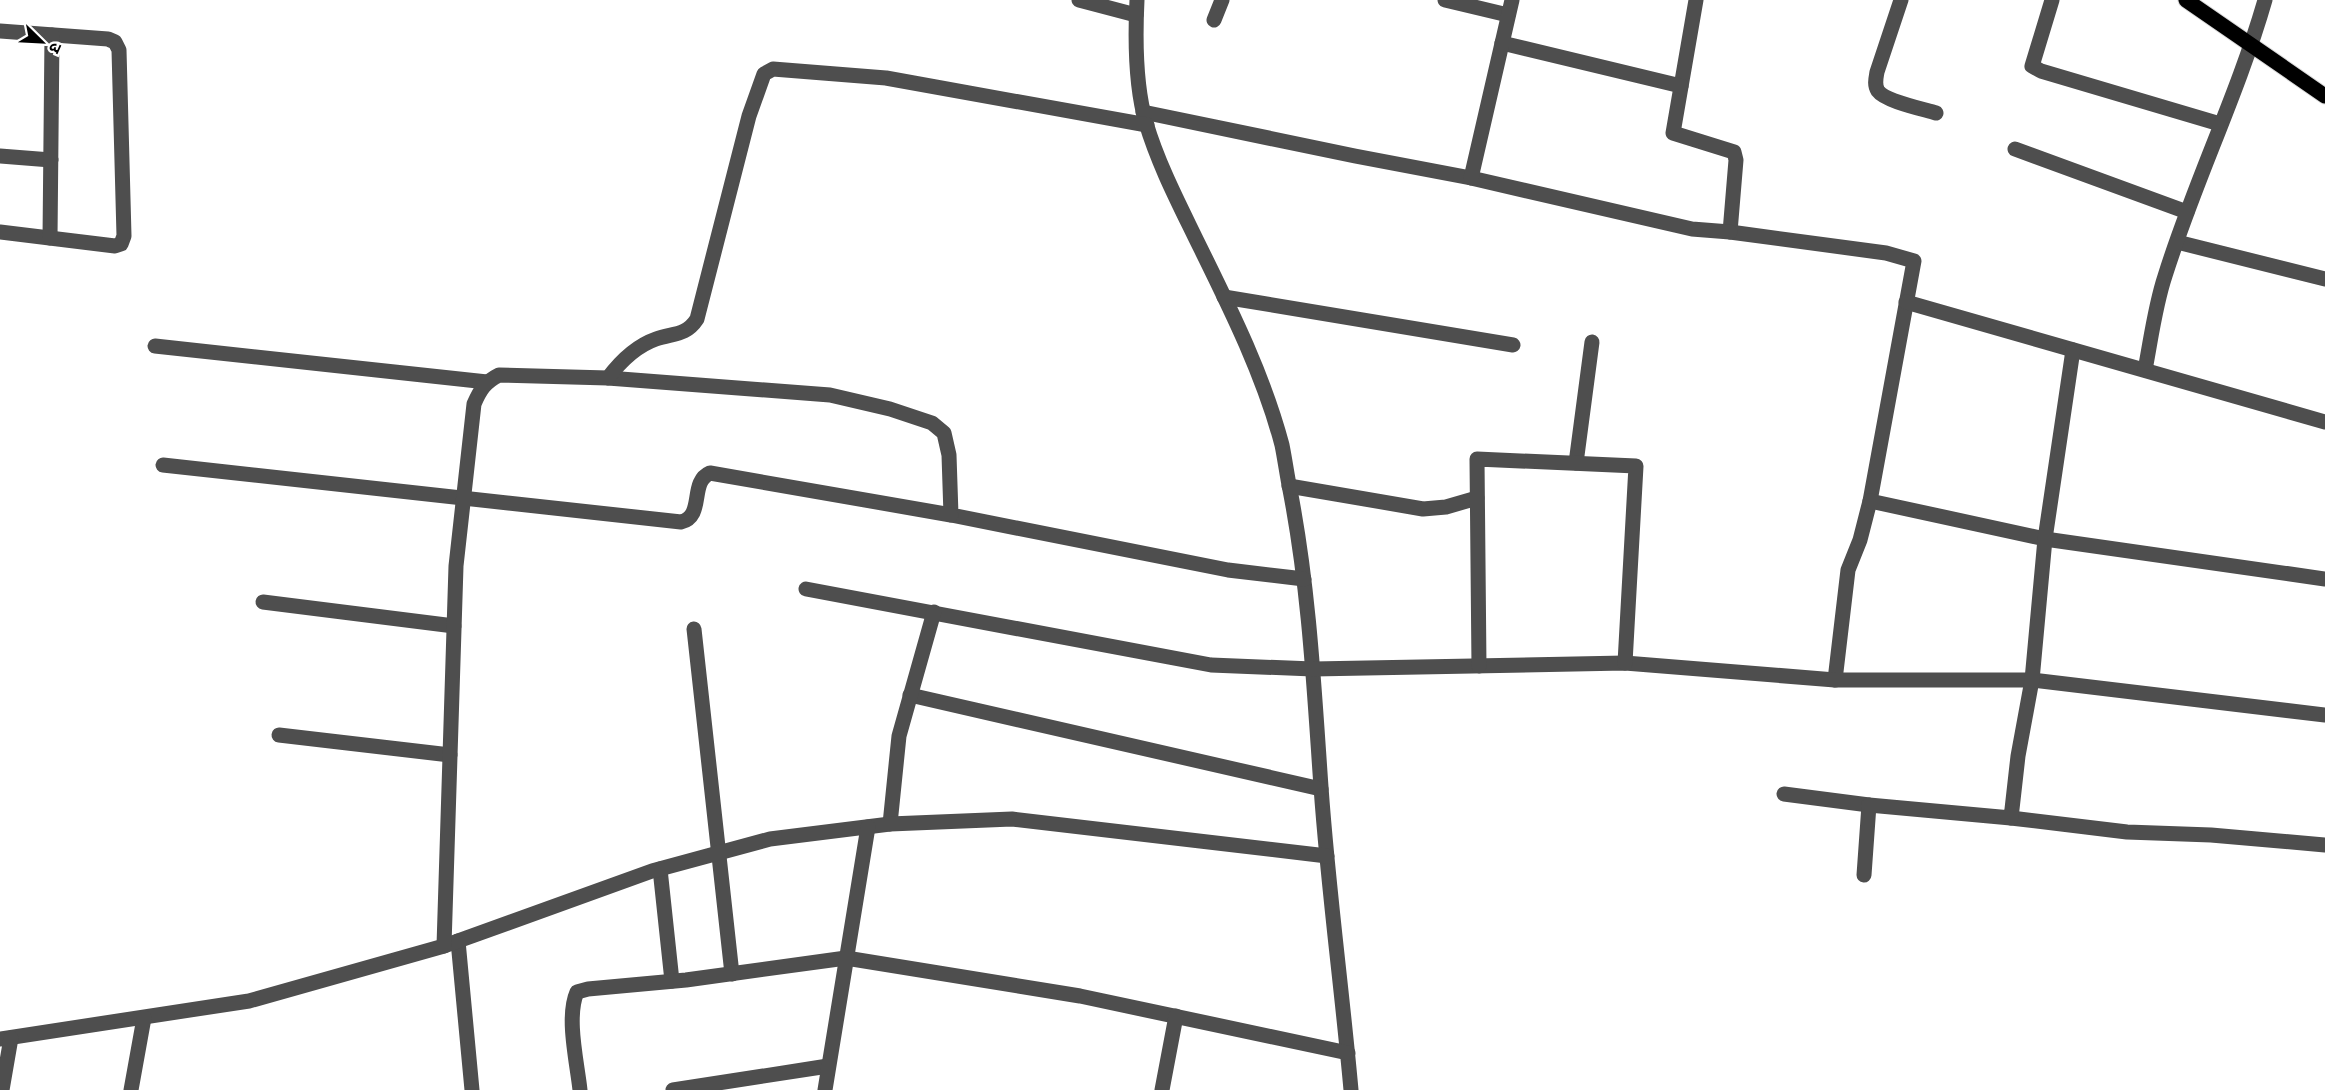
<svg xmlns="http://www.w3.org/2000/svg" width="2325" height="1090" font-family="Lato,'Noto Sans Devanagari',sans-serif">
	<style>
		.lines { fill: none; stroke-linecap: round; stroke-linejoin: round }
		.major-casing { stroke: #dbdbdb; stroke-width: 17 }
		.minor { stroke: #4e4e4e; stroke-width: 15 }
		.major { stroke: #000; stroke-width: 15 }
	</style>
	<rect width="100%" height="100%" fill="#fff"/>
	<g class="lines">
		<!-- major casing -->
		<g class="major-casing">
			<path id="major" d="M2186,0L2325,96"/>
		</g>
		<!-- minor -->
		<g class="minor">
			<path d="M1079,0L1136,15"/>
			<path d="M1137,0C1135,40 1135,85 1146,123C1158,163 1177,200 1195,237C1228,304 1263,373 1282,445C1285,460 1287,475 1290,490C1309,588 1314,687 1321,787C1328,888 1342,989 1351,1090"/>
			<path d="M1445,0L1508,15"/>
			<path d="M1696,0L1673,133L1734,152L1736,160L1730,232L1886,253L1914,261L1870,501L1860,540L1848,570L1835,680"/>
			<path d="M1901,0L1877,72C1876,78 1874,85 1878,91C1885,101 1923,109 1936,113"/>
			<path d="M2052,0L2032,66L2041,71L2220,124"/>
			<path d="M1214,20L1222,0"/>
			<path d="M0,31L108,39L115,42L119,50L124,236L121,244L115,246L0,232"/>
			<path d="M1502,43L1681,86"/>
			<path d="M1143,112L1355,156L1471,178L1692,229L1730,232"/>
			<path d="M2015,149L2187,212"/>
			<path d="M0,156L51,160"/>
			<path d="M1471,178L1512,0"/>
			<path d="M50,238L52,35"/>
			<path d="M2177,242L2325,279"/>
			<path d="M1224,297L1513,345"/>
			<path d="M1906,302L2325,422"/>
			<path d="M155,346L487,382"/>
			<path d="M2145,370C2151,339 2155,306 2165,276C2194,183 2238,94 2265,0"/>
			<path d="M608,378L830,395L890,409L932,423L944,433L949,455L951,515L1228,570L1304,579"/>
			<path d="M1576,463L1592,342"/>
			<path d="M163,465L681,522C705,516 689,482 710,473L951,515"/>
			<path d="M1289,486L1423,509L1446,507L1477,498"/>
			<path d="M1870,501L2045,539L2325,579"/>
			<path d="M806,589L1211,665L1313,669L1625,663L1835,680H2032L2325,715"/>
			<path d="M263,602L454,626"/>
			<path d="M694,629L732,974"/>
			<path d="M1479,666L1477,459L1636,466L1625,663"/>
			<path d="M910,695L1321,789"/>
			<path d="M279,735L450,755"/>
			<path d="M1784,794L1869,805"/>
			<path d="M2011,818L2127,832L2211,835L2325,845"/>
			<path d="M890,824L899,736L934,612"/>
			<path d="M660,869L672,981"/>
			<path d="M1864,875L1869,805L2011,818L2018,756L2032,680L2045,539L2073,350"/>
			<path d="M458,941L472,1090"/>
			<path d="M444,946L652,871L770,839L890,824L1012,819L1327,856"/>
			<path d="M0,1039L249,1001L444,946L456,566L474,404C480,390 485,382 499,375L608,378C620,362 636,346 656,339C673,333 686,336 697,319L749,116L764,74L773,69L886,78L1147,125"/>
			<path d="M2,1090L11,1038"/>
			<path d="M131,1090L144,1018"/>
			<path d="M580,1090C577,1062 566,1017 577,992L588,989L686,980L846,958L1080,996L1348,1053"/>
			<path d="M673,1090L828,1066"/>
			<path d="M825,1090L868,827"/>
			<path d="M1162,1090L1176,1016"/>
		</g>
		<!-- major -->
		<use href="#major" class="major"/>
	</g>
	<!-- north arrow -->
	<g transform="translate(42 42) rotate(114)" stroke="#ffffff" stroke-width="4.5" paint-order="stroke">
	<path d="M0-4.5L10 22L0 15L-10 22Z" fill="#000000"/>
	<text y="-9" font-size="16" font-weight="bold" text-anchor="middle" fill="#000000">उ</text>
	</g>
</svg>
